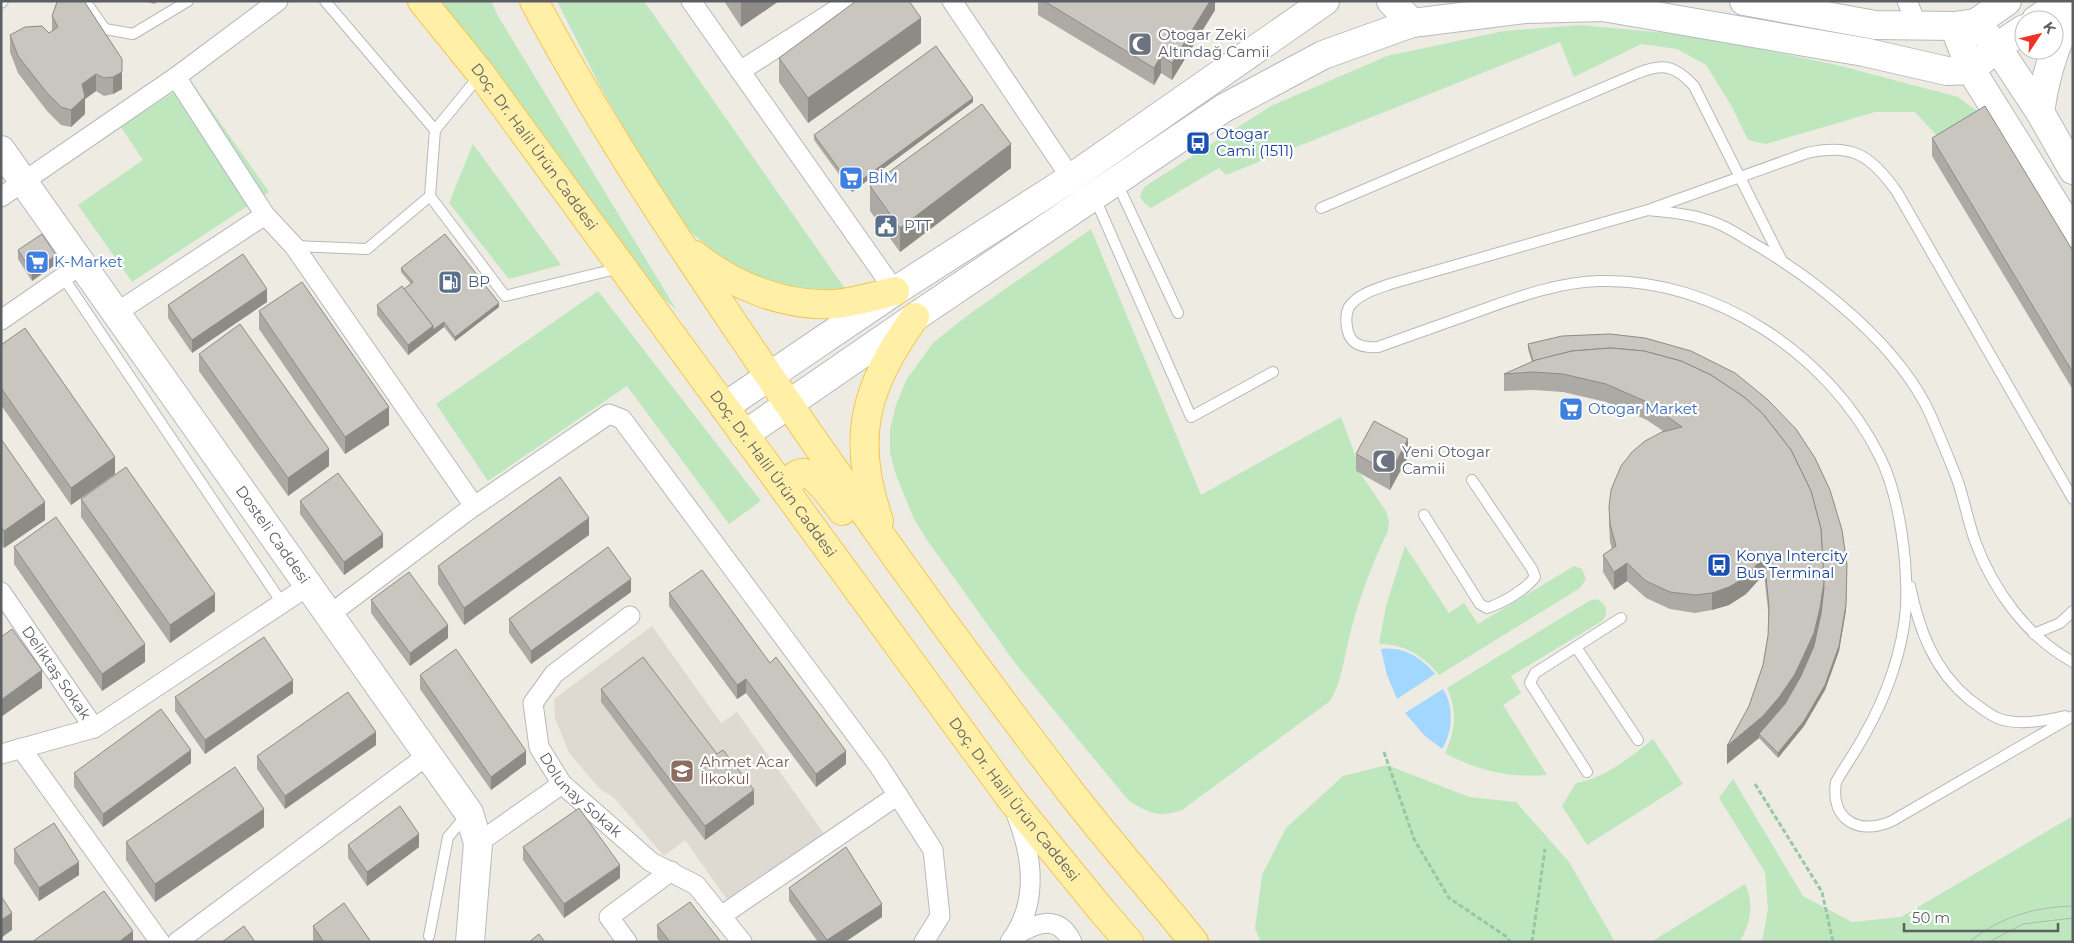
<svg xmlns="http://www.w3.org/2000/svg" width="2074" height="943" font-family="Montserrat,sans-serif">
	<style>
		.education { fill: #dedad1 }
		.green { fill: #bee7be }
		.water { fill: #a2d8ff }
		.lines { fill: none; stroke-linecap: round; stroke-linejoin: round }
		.lane-casing { stroke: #b5b9bd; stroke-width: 12 }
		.street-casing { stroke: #b5b9bd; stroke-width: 21 }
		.secondary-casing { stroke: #b6bac0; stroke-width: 30 }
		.primary-casing { stroke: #f6c653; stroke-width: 30 }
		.path { stroke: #96c8a4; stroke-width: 3; stroke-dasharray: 5 2.5; stroke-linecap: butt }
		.lane { stroke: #fff; stroke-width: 10 }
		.street { stroke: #fff; stroke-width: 19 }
		.secondary { stroke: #fff; stroke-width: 28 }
		.primary { stroke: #ffefa7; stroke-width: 28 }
		.tram { stroke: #b4b5b5; stroke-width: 1 }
		.wall { fill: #adaaa5 }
		.shaded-wall { fill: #8d8b86 }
		.building { fill: #c9c6c0; stroke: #8d8b86 }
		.labels { text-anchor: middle; stroke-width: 4.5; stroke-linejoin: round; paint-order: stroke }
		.worship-label { font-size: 15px; fill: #5b616d; stroke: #fff; text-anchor: start }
		.transit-label { font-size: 15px; fill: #164399; stroke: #fff; text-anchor: start }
		.street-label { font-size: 15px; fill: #5b5f64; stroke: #fff }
		.shop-label { font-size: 15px; fill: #366cbe; stroke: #fff; text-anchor: start }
		.service-label { font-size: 15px; fill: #4e5e75; stroke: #fff; text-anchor: start }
		.education-label { font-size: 15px; fill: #785e54; stroke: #fff; text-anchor: start }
	</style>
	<rect width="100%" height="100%" fill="#eeebe2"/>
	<!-- education -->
	<path class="education" d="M652,626L721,723L737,712L825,835L728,901L685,840L664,856L614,798L600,789L569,753L555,718L554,699Z"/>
	<!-- green -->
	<g class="green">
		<path d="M433,1H491L498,16L676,309L664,299Z"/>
		<path d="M557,1H644L848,293L787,292L735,268L689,231L655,182L600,86Z"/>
		<path d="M1580,25L1698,36L1837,65L1958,97L1988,119L1940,139L1915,112H1875L1766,144L1748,140L1731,105L1706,65L1677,49L1641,44L1574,77L1560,42L1226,175L1219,168L1151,208L1144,203L1140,197L1144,187L1271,106L1387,56L1504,31Z"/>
		<path d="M191,81L269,192L132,282L78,205L143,160L121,127Z"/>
		<path d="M473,144L561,265L509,279L449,203Z"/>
		<path d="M1091,229L1201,495L1341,417L1359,465L1356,471L1360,473L1386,511L1389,521L1388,531C1373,561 1356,607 1349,639C1343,661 1342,681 1330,701L1182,810C1157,818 1150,813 1129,801L1015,663L927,540L914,519L896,475L890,453V429L897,402L907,379L933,343L968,315Z"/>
		<path d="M598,291L761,501L729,524L627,386L488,481L436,404Z"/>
		<path d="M1405,546L1449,613L1464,603L1478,624L1574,566L1582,569L1586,579L1580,588L1439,675C1423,655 1404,644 1379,644L1386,606Z"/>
		<path d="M1595,599C1606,602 1610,612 1602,621L1511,676L1521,693L1503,705L1547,775C1510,778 1478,771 1445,753C1455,732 1458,710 1447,688L1589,601Z"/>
		<path d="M1653,739L1683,784L1587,845L1562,806L1576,783C1605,778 1631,757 1653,739Z"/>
		<path d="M1387,765L1469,797L1516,802L1569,862L1615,942H1261L1255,929L1262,875L1286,828L1343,776Z"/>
		<path d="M1733,779L1803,896L1852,922L1901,917L2073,816V942H1762L1768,909L1765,872L1719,798Z"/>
		<path d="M1745,884C1754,903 1751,925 1739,942H1651Z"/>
	</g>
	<!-- water -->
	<g class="water">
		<path d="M1381,649C1403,646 1422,658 1435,674L1397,699L1387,675Z"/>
		<path d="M1443,689C1454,706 1453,732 1442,749L1424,735L1405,713Z"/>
	</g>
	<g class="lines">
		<!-- lane casing -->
		<g class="lane-casing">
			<g id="lane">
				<path d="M85,1L105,29L133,34L188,1"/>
				<path d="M325,1L435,130"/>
				<path d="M1,3L3,1"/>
				<path d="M480,75L435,130L430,196L505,296L620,268"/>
				<path d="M1117,183L1178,313"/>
				<path d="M1094,196L1191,417L1273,372"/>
				<path d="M1321,208L1638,73C1663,63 1675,65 1694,86L1781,259"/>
				<path d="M1651,209L1807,153C1852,143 1871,155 1897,192L2073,499"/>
				<path d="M294,246L367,249L430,196"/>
				<path d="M63,277L282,603"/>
				<path d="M1424,515L1480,604L1487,608C1503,603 1525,590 1535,577L1532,569L1472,480"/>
				<path d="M1910,586C1919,630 1934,670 1969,699C1978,706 1987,713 1997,718C2018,726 2044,721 2065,716"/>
				<path d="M2034,634L2060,623L2073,611"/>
				<path d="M1576,647L1638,740"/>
				<path d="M2073,662C2027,637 1993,590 1975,541C1968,521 1964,499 1957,479C1949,458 1940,437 1931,416C1900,346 1817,280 1751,242C1736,233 1721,223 1704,219C1686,213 1667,212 1648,210L1390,284C1376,289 1358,294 1349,307C1346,313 1346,321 1347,327C1349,345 1362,348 1378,347C1412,335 1445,323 1479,311C1518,297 1558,282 1600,281C1715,278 1830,355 1880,457C1900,497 1908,563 1906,607C1903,651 1886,697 1865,734C1856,751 1845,766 1836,782C1830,820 1859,836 1892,821L2073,716"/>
				<path d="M1587,772L1530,683L1535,673L1621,618"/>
				<path d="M429,936L448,837L466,816"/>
			</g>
		</g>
		<!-- street casing -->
		<g class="street-casing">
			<g id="street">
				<path d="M691,1L895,291"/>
				<path d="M952,1L1071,178"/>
				<path d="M1907,1L1917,25"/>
				<path d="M740,71L850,1"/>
				<path d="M176,77L265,215"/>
				<path d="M1,197L176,77L278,1"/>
				<path d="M116,313L265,215L294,246L474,506"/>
				<path d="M1,320L82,264"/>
				<path id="s1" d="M1,592L94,728"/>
				<path d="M329,615L470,509L609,414L622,419L879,766L933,850L940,916L924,942"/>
				<path id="s2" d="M630,616L554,674L533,703L539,747L562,784L651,862L696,885L742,942"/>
				<path d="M21,748L160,942"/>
				<path d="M1,754L94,728L308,586"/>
				<path d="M478,843L562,784"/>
				<path d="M721,916L898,795"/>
				<path d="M1013,937C1035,923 1058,913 1072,942"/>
				<path d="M177,942L428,755"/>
				<path d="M627,942L609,917L671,871"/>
				<path d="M1010,942C1039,903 1033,858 1017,816"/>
			</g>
		</g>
		<!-- secondary casing -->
		<g class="secondary-casing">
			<g id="secondary">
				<path d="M1391,1L1412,23"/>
				<path d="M1744,1L1875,25L1954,26L1976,23L1997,47L2040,112L2073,170"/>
				<path d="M2036,20L2064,1"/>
				<path d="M1976,23L2007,1"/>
				<path d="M1954,26L1971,70L1997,47L2024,29"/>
				<path d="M2040,112C2045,77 2055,42 2073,11"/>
				<path id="s3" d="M1,150L469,813L478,843L470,942"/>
				<path d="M724,407L895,291L1071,178L1325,1"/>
				<path d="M744,435L915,317L1224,108L1323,55L1412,23L1526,9L1603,7L1864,52L1947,71L1971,70L2073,233"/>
			</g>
		</g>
		<!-- primary casing -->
		<g class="primary-casing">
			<g id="primary">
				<path id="s4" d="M422,1L481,74L1010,798L1103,912L1129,942"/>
				<path d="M534,1C595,116 666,223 738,330C844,487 954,640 1069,790C1109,842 1153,891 1194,942"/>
				<path d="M695,255C733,286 785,307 835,304C855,302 875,296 895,291"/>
				<path d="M787,493C799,446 829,494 842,511"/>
				<path d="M879,521C850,438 865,386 915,317"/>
			</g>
		</g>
		<!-- path -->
		<g class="path">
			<path d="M1384,752L1414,839L1449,898L1507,937L1510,942"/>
			<path d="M1755,784L1822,892L1833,942"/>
			<path d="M1532,942L1545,849"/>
		</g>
		<!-- lane -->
		<use href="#lane" class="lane"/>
		<!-- street -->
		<use href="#street" class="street"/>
		<!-- secondary -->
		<use href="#secondary" class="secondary"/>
		<!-- primary -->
		<use href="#primary" class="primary"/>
		<!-- tram -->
		<g class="tram">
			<path d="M1969,942C2000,917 2034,907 2073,906"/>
			<path d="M1989,942L2023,924L2073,918"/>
		</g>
	</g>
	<!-- wall -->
	<g class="wall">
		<path d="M144,1H159L154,4Z"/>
		<path d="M724,1H779L741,27Z"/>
		<path d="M1038,1H1215V10L1172,80L1161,73L1154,85L1038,15Z"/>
		<path d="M57,2L122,89L113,94L104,96L96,91L85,99V114L71,127L61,125L47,111L18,73L10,52V35L49,33L52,31V16Z"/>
		<path d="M921,43L808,123L779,82V58Z"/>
		<path d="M973,102L852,192L814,140V135Z"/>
		<path d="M1932,138L2073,251V390L1932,156Z"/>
		<path d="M1011,168L900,252L870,211V186Z"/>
		<path d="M18,250L56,264L32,281L18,259Z"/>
		<path d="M401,268L499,307L455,341L444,327L408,355L377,315V305L404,289L411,284L401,272Z"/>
		<path d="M267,302L192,353L168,318V305Z"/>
		<path d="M259,311L389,425L345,454L259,329Z"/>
		<path d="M1610,334L1847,564L1846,610L1839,651L1825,690L1804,726L1778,758L1759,738L1727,764L1749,706L1763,665L1768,636L1769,619L1764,574L1746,594L1729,605L1712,610L1695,613L1670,609L1646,598L1627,581L1614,590L1603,572V555L1612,549L1610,542L1609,524V507L1663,431L1647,420L1606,402L1563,392L1534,390L1504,391V374L1532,362L1528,349V344Z"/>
		<path d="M1,345L115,474L71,505L1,405Z"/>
		<path d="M199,354L329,466L288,496L199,371Z"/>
		<path d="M1,439L45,520L4,548L1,544Z"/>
		<path d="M1356,454L1408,457L1390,490L1356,471Z"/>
		<path d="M81,499L215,611L170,643L81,517Z"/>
		<path d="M300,501L383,547L344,575L300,514Z"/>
		<path d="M589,535L464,625L438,584V566Z"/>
		<path d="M14,547L145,662L102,691L14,564Z"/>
		<path d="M631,592L531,664L509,633V619Z"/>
		<path d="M669,593L770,663L846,764L816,787L746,693L737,699L669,606Z"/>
		<path d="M371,600L448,638L410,666L371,613Z"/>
		<path d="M420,675L526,764L491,790L420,689Z"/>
		<path d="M601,689L754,804L705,840L601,702Z"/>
		<path d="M293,693L205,754L175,711V697Z"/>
		<path d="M376,745L285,809L257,769V756Z"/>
		<path d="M191,763L103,827L74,787V773Z"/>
		<path d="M264,827L155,902L126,860V842Z"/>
		<path d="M348,845L419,847L367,886L348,858Z"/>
		<path d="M523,847L620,878L564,918L523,860Z"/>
		<path d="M14,849L79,875L39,901L14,863Z"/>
		<path d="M789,888L882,917L845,942H818L789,901Z"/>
		<path d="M657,925L721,942H660L657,938Z"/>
		<path d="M313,926L371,942H315L313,940Z"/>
	</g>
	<!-- shaded-wall -->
	<g class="shaded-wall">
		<path d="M741,1H779L741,27Z"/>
		<path d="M1210,1H1215V10L1172,80V63Z"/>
		<path d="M921,18V43L808,123V98Z"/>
		<path d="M1161,56V73L1154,85V68Z"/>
		<path d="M122,72V89L113,94V77Z"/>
		<path d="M96,74V91L85,99V114L71,127V110L82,84Z"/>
		<path d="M973,98V102L852,192V187Z"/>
		<path d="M1011,144V168L900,252V228Z"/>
		<path d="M56,255V264L32,281V272Z"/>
		<path d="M267,289V302L192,353V340Z"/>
		<path d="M499,303V307L455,341V337Z"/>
		<path d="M444,322V327L408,355V345L433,326Z"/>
		<path d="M389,407V425L345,454V437Z"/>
		<path d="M1408,439V457L1390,490V473Z"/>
		<path d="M329,449V466L288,496V478Z"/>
		<path d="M115,457V474L71,505V488Z"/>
		<path d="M45,502V520L4,548V531Z"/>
		<path d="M589,518V535L464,625V608Z"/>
		<path d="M383,534V547L344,575V562Z"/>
		<path d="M1764,556V574L1746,594L1729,605L1712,610V593Z"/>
		<path d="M1627,563V581L1614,590V572Z"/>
		<path d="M631,579V592L531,664V651Z"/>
		<path d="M1824,582V599L1820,625L1814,650L1795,692L1759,734V738L1727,764V746Z"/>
		<path d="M215,594V611L170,643V625Z"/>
		<path d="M1846,605V610L1839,651L1825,690L1804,726L1778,758V753Z"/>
		<path d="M448,625V638L410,666V653Z"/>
		<path d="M145,644V662L102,691V674Z"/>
		<path d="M42,670V688L1,717V700Z"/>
		<path d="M746,679V693L737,699V685Z"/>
		<path d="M293,680V693L205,754V740Z"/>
		<path d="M376,732V745L285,809V796Z"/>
		<path d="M191,750V763L103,827V814Z"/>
		<path d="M526,751V764L491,790V777Z"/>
		<path d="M846,751V764L816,787V774Z"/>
		<path d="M754,790V804L705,840V826Z"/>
		<path d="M264,809V827L155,902V884Z"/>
		<path d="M419,834V847L367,886V872Z"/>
		<path d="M79,862V875L39,901V888Z"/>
		<path d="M620,865V878L564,918V904Z"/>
		<path d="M882,904V917L845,942H827V940Z"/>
		<path d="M12,913V930L1,938V920Z"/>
		<path d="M133,931V942H119Z"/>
	</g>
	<!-- building -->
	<g class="building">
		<path d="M59,1H84L122,59V72L113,77L104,78L96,74L82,84L85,97L71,110L61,107L47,93L18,56L10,35L25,27L42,26L49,33L58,27L52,16L57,2Z"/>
		<path d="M856,1H909L921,18L808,98L779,58Z"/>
		<path d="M1044,1H1210L1172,63L1161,56L1154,68Z"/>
		<path d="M936,46L973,98L852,187L814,135Z"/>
		<path d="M982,104L1011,144L900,228L870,186Z"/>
		<path d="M1985,106L2073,251V373L1932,138Z"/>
		<path d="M42,234L56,255L32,272L18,250Z"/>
		<path d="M445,234L499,303L455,337L444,322L433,330V326L404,289L413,282L401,268Z"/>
		<path d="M243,254L267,289L192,340L168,305Z"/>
		<path d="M302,282L389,407L345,437L259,311Z"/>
		<path d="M402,286L433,326L408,345L377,305Z"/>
		<path d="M240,324L329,449L288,478L199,354Z"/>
		<path d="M25,328L115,457L71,488L1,388V345Z"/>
		<path d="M1610,334L1645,338L1691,351L1735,373L1767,399L1796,429L1815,458L1830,490L1842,530L1847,564L1846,605L1839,646L1825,685L1804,721L1778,753L1759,734L1785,704L1801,676L1814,646L1821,614L1824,588L1821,529L1811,491L1791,450L1763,414L1744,397L1711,375L1681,361L1644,351L1611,348L1572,351L1533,361L1528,344L1562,336Z"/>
		<path d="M1611,348L1644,351L1681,361L1711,375L1744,397L1763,414L1791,450L1811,491L1821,529L1824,582L1820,608L1814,633L1795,674L1780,696L1763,716L1727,746L1749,706L1763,665L1768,636L1769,607L1764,556L1746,577L1729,587L1712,593L1695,595L1670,592L1646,581L1627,563L1614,572L1603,555L1616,546L1610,524L1609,507L1611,490L1621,466L1632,452L1645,441L1662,432L1682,427L1647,402L1606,384L1563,374L1534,372L1504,374L1536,360L1572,351Z"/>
		<path d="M1374,421L1408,439L1390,473L1356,454Z"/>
		<path d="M1,439L45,502L4,531L1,527Z"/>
		<path d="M126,467L215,594L170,625L81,499Z"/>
		<path d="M338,473L383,534L344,562L300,501Z"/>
		<path d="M560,477L589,518L464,608L438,566Z"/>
		<path d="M56,517L145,644L102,674L14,547Z"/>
		<path d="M608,547L631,579L531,651L509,619Z"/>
		<path d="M702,570L770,663L776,657L846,751L816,774L746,679L737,685L669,593Z"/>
		<path d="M409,572L448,625L410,653L371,600Z"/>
		<path d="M12,629L42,670L1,700V637Z"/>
		<path d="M264,637L293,680L205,740L175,697Z"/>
		<path d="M456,649L526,751L491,777L420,675Z"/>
		<path d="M643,657L717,754L723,750L754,790L705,826L601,689Z"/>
		<path d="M348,692L376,732L285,796L257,756Z"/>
		<path d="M161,709L191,750L103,814L74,773Z"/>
		<path d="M235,767L264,809L155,884L126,842Z"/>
		<path d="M400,806L419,834L367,872L348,845Z"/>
		<path d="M579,808L620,865L564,904L523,847Z"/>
		<path d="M54,823L79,862L39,888L14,849Z"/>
		<path d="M846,847L882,904L827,940L789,888Z"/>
		<path d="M104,891L133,931L119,942H32Z"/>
		<path d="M1,896L12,913L1,920Z"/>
		<path d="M690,902L721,942H670L657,925Z"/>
		<path d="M344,903L371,942H324L313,926Z"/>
		<path d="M244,926L255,942H222Z"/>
		<path d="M539,934L545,942H529Z"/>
	</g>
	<!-- icons -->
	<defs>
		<g id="mosque-square" transform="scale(1.25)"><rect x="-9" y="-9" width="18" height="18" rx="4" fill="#6b7280" stroke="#fff"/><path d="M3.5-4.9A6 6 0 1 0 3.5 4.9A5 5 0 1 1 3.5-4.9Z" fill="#fff"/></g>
		<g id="bus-square" transform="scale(1.25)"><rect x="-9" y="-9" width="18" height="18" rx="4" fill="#1a4fb4" stroke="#fff"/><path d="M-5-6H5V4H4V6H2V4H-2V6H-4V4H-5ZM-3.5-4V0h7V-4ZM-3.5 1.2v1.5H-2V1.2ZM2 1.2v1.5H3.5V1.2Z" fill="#fff"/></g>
		<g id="supermarket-square" transform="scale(1.25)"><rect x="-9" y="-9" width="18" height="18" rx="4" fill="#3f7fe0" stroke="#fff"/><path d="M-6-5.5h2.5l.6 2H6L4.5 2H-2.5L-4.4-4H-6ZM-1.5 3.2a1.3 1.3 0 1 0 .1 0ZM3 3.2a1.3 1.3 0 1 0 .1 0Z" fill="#fff"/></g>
		<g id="civic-square" transform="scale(1.25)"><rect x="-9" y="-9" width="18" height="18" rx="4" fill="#5c6f8a" stroke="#fff"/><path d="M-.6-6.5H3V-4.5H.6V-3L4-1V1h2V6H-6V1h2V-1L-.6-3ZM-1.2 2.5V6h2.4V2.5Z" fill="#fff"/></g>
		<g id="fuel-square" transform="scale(1.25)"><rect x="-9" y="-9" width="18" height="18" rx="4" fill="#5c6f8a" stroke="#fff"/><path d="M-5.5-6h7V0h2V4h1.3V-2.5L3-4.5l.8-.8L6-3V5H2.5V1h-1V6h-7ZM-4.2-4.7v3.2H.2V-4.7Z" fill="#fff"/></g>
		<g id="school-square" transform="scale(1.25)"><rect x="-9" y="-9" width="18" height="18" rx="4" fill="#8d6e63" stroke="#fff"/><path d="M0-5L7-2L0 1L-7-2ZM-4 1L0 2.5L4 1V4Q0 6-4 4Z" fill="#fff"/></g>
	</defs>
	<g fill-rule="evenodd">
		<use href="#mosque-square" x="1140" y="44"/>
		<use href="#bus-square" x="1198" y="143"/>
		<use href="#supermarket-square" x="851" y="178"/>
		<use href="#civic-square" x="886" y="226"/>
		<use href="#supermarket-square" x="37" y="262"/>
		<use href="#fuel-square" x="450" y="282"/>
		<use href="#supermarket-square" x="1571" y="409"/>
		<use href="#mosque-square" x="1384" y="461"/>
		<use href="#bus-square" x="1719" y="565"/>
		<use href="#school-square" x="682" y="771"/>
	</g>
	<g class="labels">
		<!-- worship labels -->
		<g class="worship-label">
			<text x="1158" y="40">Otogar Zeki<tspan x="1158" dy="17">Altındağ Camii</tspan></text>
			<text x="1402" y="457">Yeni Otogar<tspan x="1402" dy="17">Camii</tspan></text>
		</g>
		<!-- transit labels -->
		<g class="transit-label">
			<text x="1216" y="139">Otogar<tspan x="1216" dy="17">Cami (1511)</tspan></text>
			<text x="1736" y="561">Konya Intercity<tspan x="1736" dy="17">Bus Terminal</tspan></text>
		</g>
		<!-- street labels -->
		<g class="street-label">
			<text dy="5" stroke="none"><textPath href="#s4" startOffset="184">Doç. Dr. Halil Ürün Caddesi</textPath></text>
			<text dy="5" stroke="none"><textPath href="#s4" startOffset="589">Doç. Dr. Halil Ürün Caddesi</textPath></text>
			<text dy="5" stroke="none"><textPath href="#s3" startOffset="471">Dosteli Caddesi</textPath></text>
			<text dy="5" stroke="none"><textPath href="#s1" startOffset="98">Deliktaş Sokak</textPath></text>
			<text dy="5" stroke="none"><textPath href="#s2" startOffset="240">Dolunay Sokak</textPath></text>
			<text dy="5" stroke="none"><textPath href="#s4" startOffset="994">Doç. Dr. Halil Ürün Caddesi</textPath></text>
		</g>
		<!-- shop labels -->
		<g class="shop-label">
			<text x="868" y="183">BİM</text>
			<text x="54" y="267">K-Market</text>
			<text x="1588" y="414">Otogar Market</text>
		</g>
		<!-- service labels -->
		<g class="service-label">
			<text x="904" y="231">PTT</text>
			<text x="468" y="287">BP</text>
		</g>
		<!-- education labels -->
		<g class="education-label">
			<text x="700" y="767">Ahmet Acar<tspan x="700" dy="17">İlkokul</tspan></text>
		</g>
	</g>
	<!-- border -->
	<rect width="2074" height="943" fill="none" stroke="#5b5f64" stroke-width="5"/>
	<!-- north arrow -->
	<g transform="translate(2039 35) rotate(55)"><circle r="24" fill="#ffffff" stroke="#bdbfc1"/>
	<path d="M0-4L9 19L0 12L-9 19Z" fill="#ef3327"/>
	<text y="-8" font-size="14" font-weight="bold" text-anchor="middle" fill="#5b5f64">K</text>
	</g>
	<!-- scale -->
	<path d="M1904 923v8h154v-8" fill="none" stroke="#5b5f64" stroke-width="2.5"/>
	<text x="1912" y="923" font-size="15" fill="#5b5f64" stroke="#ffffff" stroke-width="4" paint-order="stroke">50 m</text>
</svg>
